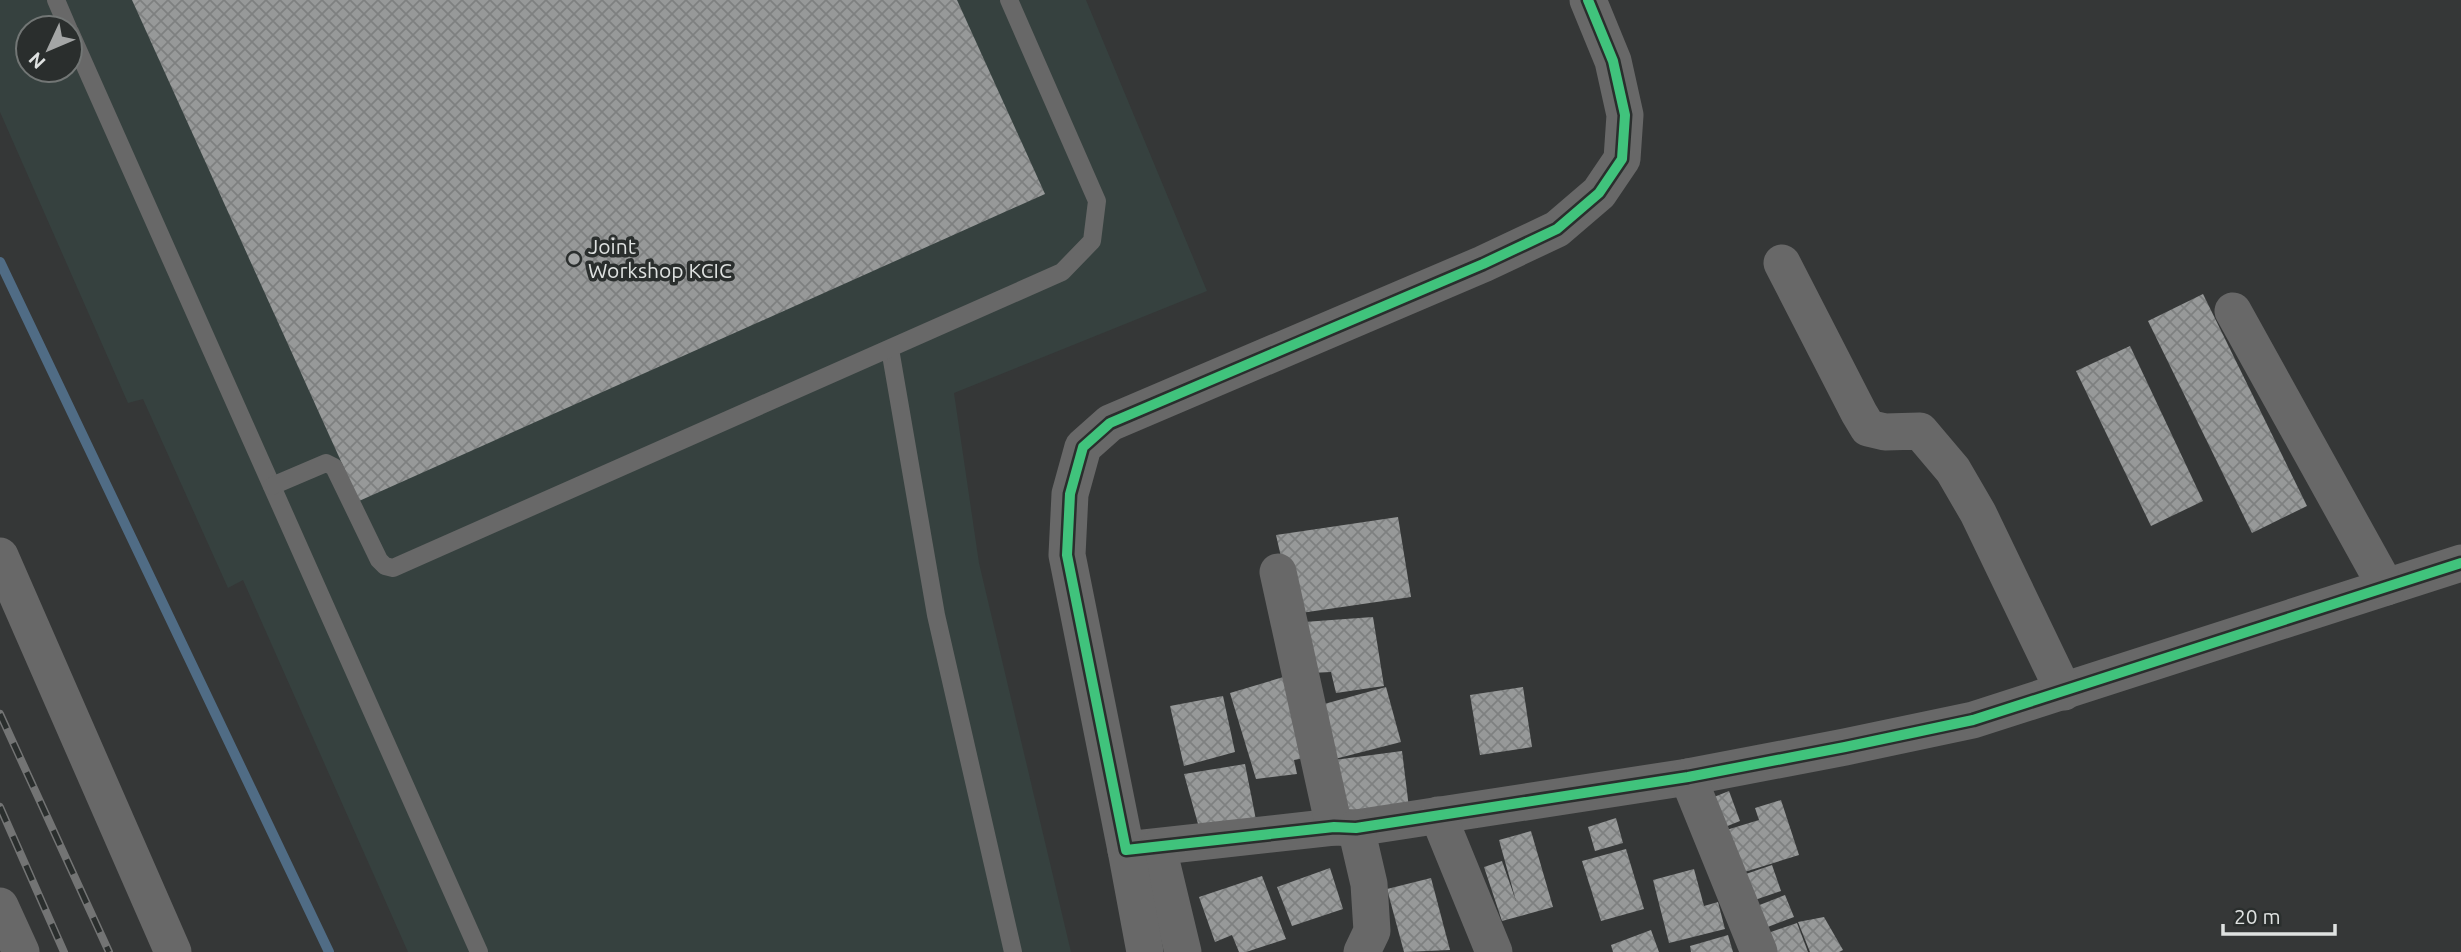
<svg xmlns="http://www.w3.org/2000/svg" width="2461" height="952" font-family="Ubuntu,sans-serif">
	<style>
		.built { fill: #36413f; fill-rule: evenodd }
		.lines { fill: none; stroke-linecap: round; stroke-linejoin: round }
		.stream { stroke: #506c85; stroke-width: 10 }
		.building { fill: url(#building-cross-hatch) }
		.lane { stroke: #686868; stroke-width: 18 }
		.street { stroke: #686868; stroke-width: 37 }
		.rail-casing { stroke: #737474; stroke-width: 8 }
		.rail { stroke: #2a2e2d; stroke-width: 5; stroke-dasharray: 16; stroke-linecap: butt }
		.cycleway-casing { stroke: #2a2e2d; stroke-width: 15 }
		.cycleway { stroke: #40c37c; stroke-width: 10 }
		.poi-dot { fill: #a4a6a6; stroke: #2a2e2d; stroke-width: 2.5 }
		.labels { text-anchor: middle; stroke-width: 7; stroke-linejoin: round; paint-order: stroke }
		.poi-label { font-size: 21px; fill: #dfe2e1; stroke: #2a2e2d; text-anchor: start }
	</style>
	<defs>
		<pattern id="building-cross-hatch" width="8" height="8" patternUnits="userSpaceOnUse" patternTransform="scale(1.75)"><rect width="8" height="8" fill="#979999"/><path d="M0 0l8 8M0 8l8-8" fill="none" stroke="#7e8080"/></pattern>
	</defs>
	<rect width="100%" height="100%" fill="#353737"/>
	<!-- built -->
	<path class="built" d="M0,0H1086L1207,291L954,393L979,563L1071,952H408L243,580L228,588L143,399L128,403L0,112ZM28,28H70V70H28Z"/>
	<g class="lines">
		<!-- stream -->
		<path class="stream" d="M0,262L329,952"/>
	</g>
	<!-- building -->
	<g class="building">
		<path d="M132,0H957L1045,194L359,501Z"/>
		<path d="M2203,294L2307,506L2252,533L2148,321Z"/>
		<path d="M2130,346L2203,501L2151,526L2076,371Z"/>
		<path d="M1398,517L1411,597L1294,614L1276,535Z"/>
		<path d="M1373,617L1384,686L1336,693L1331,672L1310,673L1304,622Z"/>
		<path d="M1290,675L1310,757L1294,760L1297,774L1256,779L1230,693Z"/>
		<path d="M1386,687L1401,742L1331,760L1317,706Z"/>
		<path d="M1523,687L1532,747L1480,755L1470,695Z"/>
		<path d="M1223,696L1235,752L1184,766L1170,706Z"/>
		<path d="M1402,751L1410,816L1342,825L1334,760Z"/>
		<path d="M1245,764L1256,820L1200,831L1184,774Z"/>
		<path d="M1729,791L1740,821L1720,829L1709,799Z"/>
		<path d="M1781,800L1799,855L1738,874L1723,831L1759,820L1755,808Z"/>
		<path d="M1616,818L1623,843L1595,851L1588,827Z"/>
		<path d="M1531,831L1553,907L1502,921L1484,867L1502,861L1516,901L1499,840Z"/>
		<path d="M1626,849L1644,909L1601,921L1582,861Z"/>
		<path d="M1772,865L1781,891L1752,901L1743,875Z"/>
		<path d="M1330,868L1343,909L1292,926L1277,887Z"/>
		<path d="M1694,869L1704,906L1718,902L1725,929L1669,943L1653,880Z"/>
		<path d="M1262,876L1286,939L1246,952H1239L1232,935L1215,942L1199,897Z"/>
		<path d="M1431,878L1450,950L1404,952L1387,889Z"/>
		<path d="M1785,895L1794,917L1765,928L1757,906Z"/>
		<path d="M1824,917L1843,950L1839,952H1810L1798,922Z"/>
		<path d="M1797,923L1808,952H1775L1768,933Z"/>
		<path d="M1651,930L1659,952H1613L1611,945Z"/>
		<path d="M1728,935L1733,952H1691L1690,946Z"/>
	</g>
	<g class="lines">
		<!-- lane -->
		<g class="lane">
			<path d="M56,0L68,28"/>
			<path d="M70,32L479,952"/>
			<path d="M890,349L936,615L1013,952"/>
			<path d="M272,486L326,463L334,467L379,560L385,566L393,568L1062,272L1092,241L1097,201L1009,0"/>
		</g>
		<!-- street -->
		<g class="street">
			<path d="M1588,0L1613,61L1625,115L1622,159L1599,193L1557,229L1483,264L1110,423L1083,447L1070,494L1067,555L1126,850L1334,827L1356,828L1688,777L1845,747L1973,720L2461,563"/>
			<path d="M1782,263L1859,413L1868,428L1885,432L1920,431L1953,470L1978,513L2064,692"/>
			<path d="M2233,311L2386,587"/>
			<path d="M0,556L173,952"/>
			<path d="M1278,572L1334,827"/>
			<path d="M1688,777L1759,952"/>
			<path d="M1438,815L1494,952"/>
			<path d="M1356,828L1369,884L1372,931L1362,952"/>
			<path d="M1158,848L1183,952"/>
			<path d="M1126,850L1145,952"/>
			<path d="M0,906L21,952"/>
		</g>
		<!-- rail casing -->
		<g class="rail-casing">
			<g id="rail">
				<path d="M0,714L109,952"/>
				<path d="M0,807L64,952"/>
			</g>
		</g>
		<!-- rail -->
		<use href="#rail" class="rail"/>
		<!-- cycleway casing -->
		<g class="cycleway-casing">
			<path id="cycleway" d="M1588,0L1613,61L1625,115L1622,159L1599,193L1557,229L1483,264L1110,423L1083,447L1070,494L1067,555L1126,850L1334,827L1356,828L1688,777L1845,747L1973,720L2461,563"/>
		</g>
		<!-- cycleway -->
		<use href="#cycleway" class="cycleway"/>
	</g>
	<!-- markers -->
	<circle class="poi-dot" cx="574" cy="259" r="7"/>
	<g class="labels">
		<!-- poi labels -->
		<g class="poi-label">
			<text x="588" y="254">Joint<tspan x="588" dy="24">Workshop KCIC</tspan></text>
		</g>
	</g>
	<!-- north arrow -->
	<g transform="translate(49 49) rotate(226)"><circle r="33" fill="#2a2e2d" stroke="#727675" stroke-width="2"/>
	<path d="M0-5L12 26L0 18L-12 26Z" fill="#a4a6a6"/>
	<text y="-10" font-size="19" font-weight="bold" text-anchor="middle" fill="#dfe2e1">N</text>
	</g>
	<!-- scale -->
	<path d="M2223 924v10h112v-10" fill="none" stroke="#dfe2e1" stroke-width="3.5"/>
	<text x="2234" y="924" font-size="21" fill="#dfe2e1" stroke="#2a2e2d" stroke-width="5" paint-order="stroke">20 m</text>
</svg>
